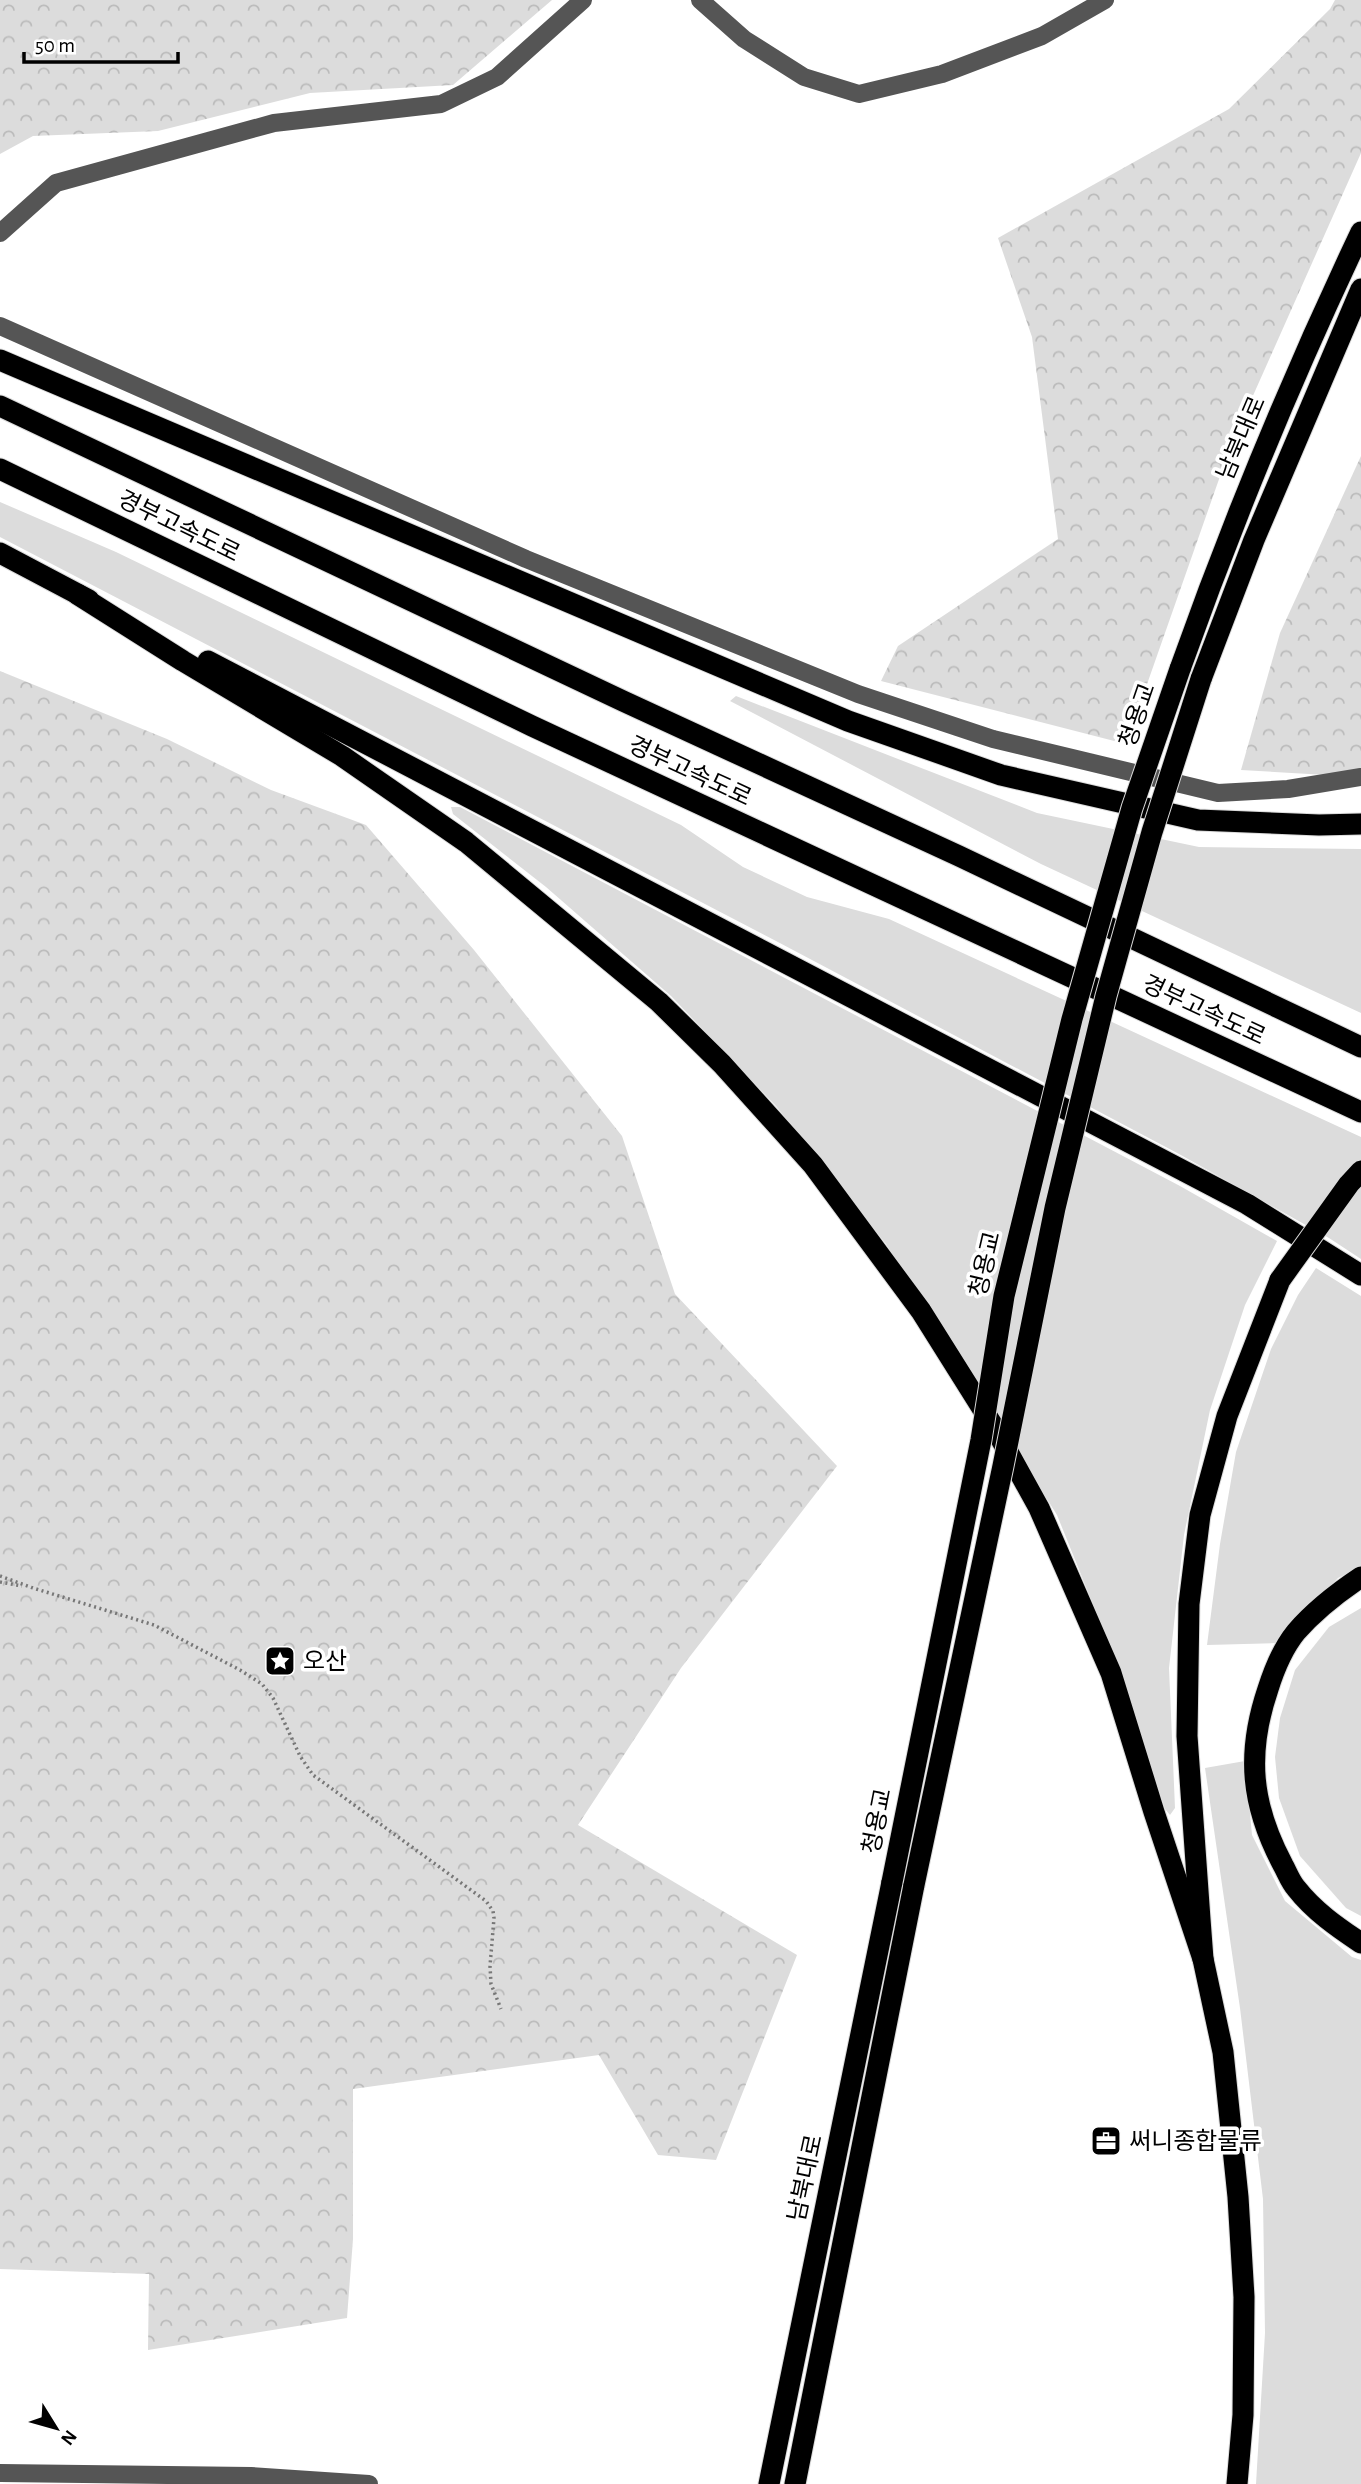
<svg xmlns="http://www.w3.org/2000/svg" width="1361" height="2484" font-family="'Alegreya Sans','Noto Sans KR',sans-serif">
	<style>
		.grass { fill: #dcdcdc }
		.forest { fill: url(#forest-crowns) }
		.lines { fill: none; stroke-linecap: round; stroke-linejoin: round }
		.highway-casing { stroke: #dbdbdb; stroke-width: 23 }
		.path { stroke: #777; stroke-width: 3.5; stroke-dasharray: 2 3.5; stroke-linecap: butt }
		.minor { stroke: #555; stroke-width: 18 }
		.highway { stroke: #000; stroke-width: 21 }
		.highway-bridge-casing { stroke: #dbdbdb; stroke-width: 23; stroke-linecap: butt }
		.highway-bridge { stroke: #000; stroke-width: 21 }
		.labels { text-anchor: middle; stroke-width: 7; stroke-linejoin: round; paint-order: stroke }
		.street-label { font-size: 24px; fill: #000; stroke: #fff }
		.poi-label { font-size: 24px; fill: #000; stroke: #fff; text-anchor: start }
	</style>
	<defs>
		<pattern id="forest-crowns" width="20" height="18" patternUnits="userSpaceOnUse" patternTransform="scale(1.75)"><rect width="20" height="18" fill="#dcdcdc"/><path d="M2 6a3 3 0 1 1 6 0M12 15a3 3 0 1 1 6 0" fill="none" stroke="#bbb"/></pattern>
	</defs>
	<rect width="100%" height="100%" fill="#fff"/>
	<!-- grass -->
	<g class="grass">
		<path d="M0,502L116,552L681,825L743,867L807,897L889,919L1361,1137V1259L1329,1238L1179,1154L776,941L0,537Z"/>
		<path d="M736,696L1037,813L1199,847L1361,849V1013L1041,864L730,701Z"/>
		<path d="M451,807H460L1180,1186L1277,1241L1245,1305L1210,1410L1184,1535L1169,1668L1175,1808L1170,1815L1165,1809L1113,1654L1057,1515L886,1244L776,1106L671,996L546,887L453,814Z"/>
		<path d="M1316,1268L1361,1296V1567L1338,1578L1279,1643L1207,1645L1220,1544L1236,1452L1271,1349L1298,1295Z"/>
		<path d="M1361,1608V1916L1346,1908L1300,1856L1279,1798L1275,1757L1280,1718L1295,1670L1329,1627Z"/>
		<path d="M1245,1761L1252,1835L1285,1901L1352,1957L1361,1960V2484H1256L1265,2333L1263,2199L1240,2008L1205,1768Z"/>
	</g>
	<!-- forest -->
	<g class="forest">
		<path d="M0,0H552L453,85L310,93L158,131L33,136L0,154Z"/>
		<path d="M1335,0H1361V153L1231,445L1126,744L881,681L898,646L1058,539L1032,337L998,238L1229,109L1330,9Z"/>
		<path d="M1361,456V777L1241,770L1280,633Z"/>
		<path d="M0,671L167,739L271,790L366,825L474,950L622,1136L675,1294L837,1466L681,1668L578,1825L797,1955L716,2160L658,2155L599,2055L353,2089V2239L347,2318L148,2350L149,2274L0,2269Z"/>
	</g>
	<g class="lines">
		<!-- highway casing -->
		<g class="highway-casing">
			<g id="highway">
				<path d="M0,360L848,721L1001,775L1198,820L1319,825L1361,824"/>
				<path d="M0,406L623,701L959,856L1361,1047"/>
				<path d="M0,469L532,726L1361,1112"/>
				<path d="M0,553L89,600"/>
				<path d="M77,594L183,661L342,756L466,842L659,1002L722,1064L813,1165L921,1311L997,1432L1039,1508L1111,1673L1154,1812L1203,1959"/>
				<path d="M208,661L1247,1204L1361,1275"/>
				<path d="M1180,669C1233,520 1293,375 1361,232"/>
				<path d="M1201,679L1254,540L1361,289"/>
				<path d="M1361,1577C1337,1593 1315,1610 1296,1632C1283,1648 1274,1670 1268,1689C1246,1754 1251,1805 1283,1865C1287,1872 1290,1881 1296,1888C1314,1911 1337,1927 1361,1943"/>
				<path d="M769,2484L892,1882"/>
				<path d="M795,2484L914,1885"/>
				<path d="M1237,2484L1243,2415L1244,2297L1238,2197L1223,2052L1203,1959L1200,1919L1187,1736L1189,1604L1200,1515L1227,1416L1280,1280"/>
			</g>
		</g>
		<!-- path -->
		<g class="path">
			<path d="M0,1576L33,1588L154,1625L240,1670L262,1684L273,1698L300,1756L313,1775L486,1901L493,1911L494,1918L490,1966L491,1984L501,2009"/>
			<path d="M0,1582L22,1586"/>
		</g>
		<!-- minor -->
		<g class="minor">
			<path d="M700,0L744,39L804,77L859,94L942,74L1042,36L1105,0"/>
			<path d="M0,233L56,183L274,123L441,104L497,77L583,0"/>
			<path d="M0,326L526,559L858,694L993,739L1218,793L1288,789L1361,777"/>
			<path d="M0,2473L251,2476L369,2484"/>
		</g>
		<!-- highway -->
		<use href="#highway" class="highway"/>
		<!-- highway-bridge casing -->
		<g class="highway-bridge-casing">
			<g id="highway-bridge">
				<path d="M1280,1280L1349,1184L1361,1171"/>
				<path d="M892,1882L981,1440L1004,1296L1072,1019L1132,808L1180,669"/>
				<path d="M914,1885L1003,1466L1055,1208L1106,996L1152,832L1201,679"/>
			</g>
		</g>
		<!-- highway-bridge -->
		<use href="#highway-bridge" class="highway-bridge"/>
	</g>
	<!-- icons -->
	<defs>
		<g id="sight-square" transform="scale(1.575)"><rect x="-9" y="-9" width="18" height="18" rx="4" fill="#000" stroke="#fff"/><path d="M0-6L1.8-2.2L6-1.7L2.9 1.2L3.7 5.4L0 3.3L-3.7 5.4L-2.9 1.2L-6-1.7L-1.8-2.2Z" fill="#fff"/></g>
		<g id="office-square" transform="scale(1.575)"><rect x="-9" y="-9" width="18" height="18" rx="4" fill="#000" stroke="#fff"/><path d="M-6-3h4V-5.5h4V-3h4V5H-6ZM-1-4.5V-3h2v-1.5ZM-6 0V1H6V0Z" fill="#fff"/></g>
	</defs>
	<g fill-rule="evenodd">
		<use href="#sight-square" x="280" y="1661"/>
		<use href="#office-square" x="1106" y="2141"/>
	</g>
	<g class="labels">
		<!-- street labels -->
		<g class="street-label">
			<text transform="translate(1241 438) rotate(-67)" y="8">남북대로</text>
			<text transform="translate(179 526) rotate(26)" y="8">경부고속도로</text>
			<text transform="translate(1137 715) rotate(-71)" y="8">청용교</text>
			<text transform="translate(690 771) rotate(25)" y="8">경부고속도로</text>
			<text transform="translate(1204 1010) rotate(25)" y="8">경부고속도로</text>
			<text transform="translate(985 1264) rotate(-77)" y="8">청용교</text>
			<text transform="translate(877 1821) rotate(-79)" y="8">청용교</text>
			<text transform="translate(805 2178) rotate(-78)" y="8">남북대로</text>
		</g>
		<!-- poi labels -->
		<g class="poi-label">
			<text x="303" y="1669">오산</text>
			<text x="1129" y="2149">써니종합물류</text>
		</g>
	</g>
	<!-- north arrow -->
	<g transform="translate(56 2428) rotate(127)" stroke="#ffffff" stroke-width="5" paint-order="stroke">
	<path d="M0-5L12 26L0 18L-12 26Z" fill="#000000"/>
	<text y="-10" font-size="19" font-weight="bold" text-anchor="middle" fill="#000000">N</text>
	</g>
	<!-- scale -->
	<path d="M24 52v10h154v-10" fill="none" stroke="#000000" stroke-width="3.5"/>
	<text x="35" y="52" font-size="21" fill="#000000" stroke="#ffffff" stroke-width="5" paint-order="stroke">50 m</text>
</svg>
